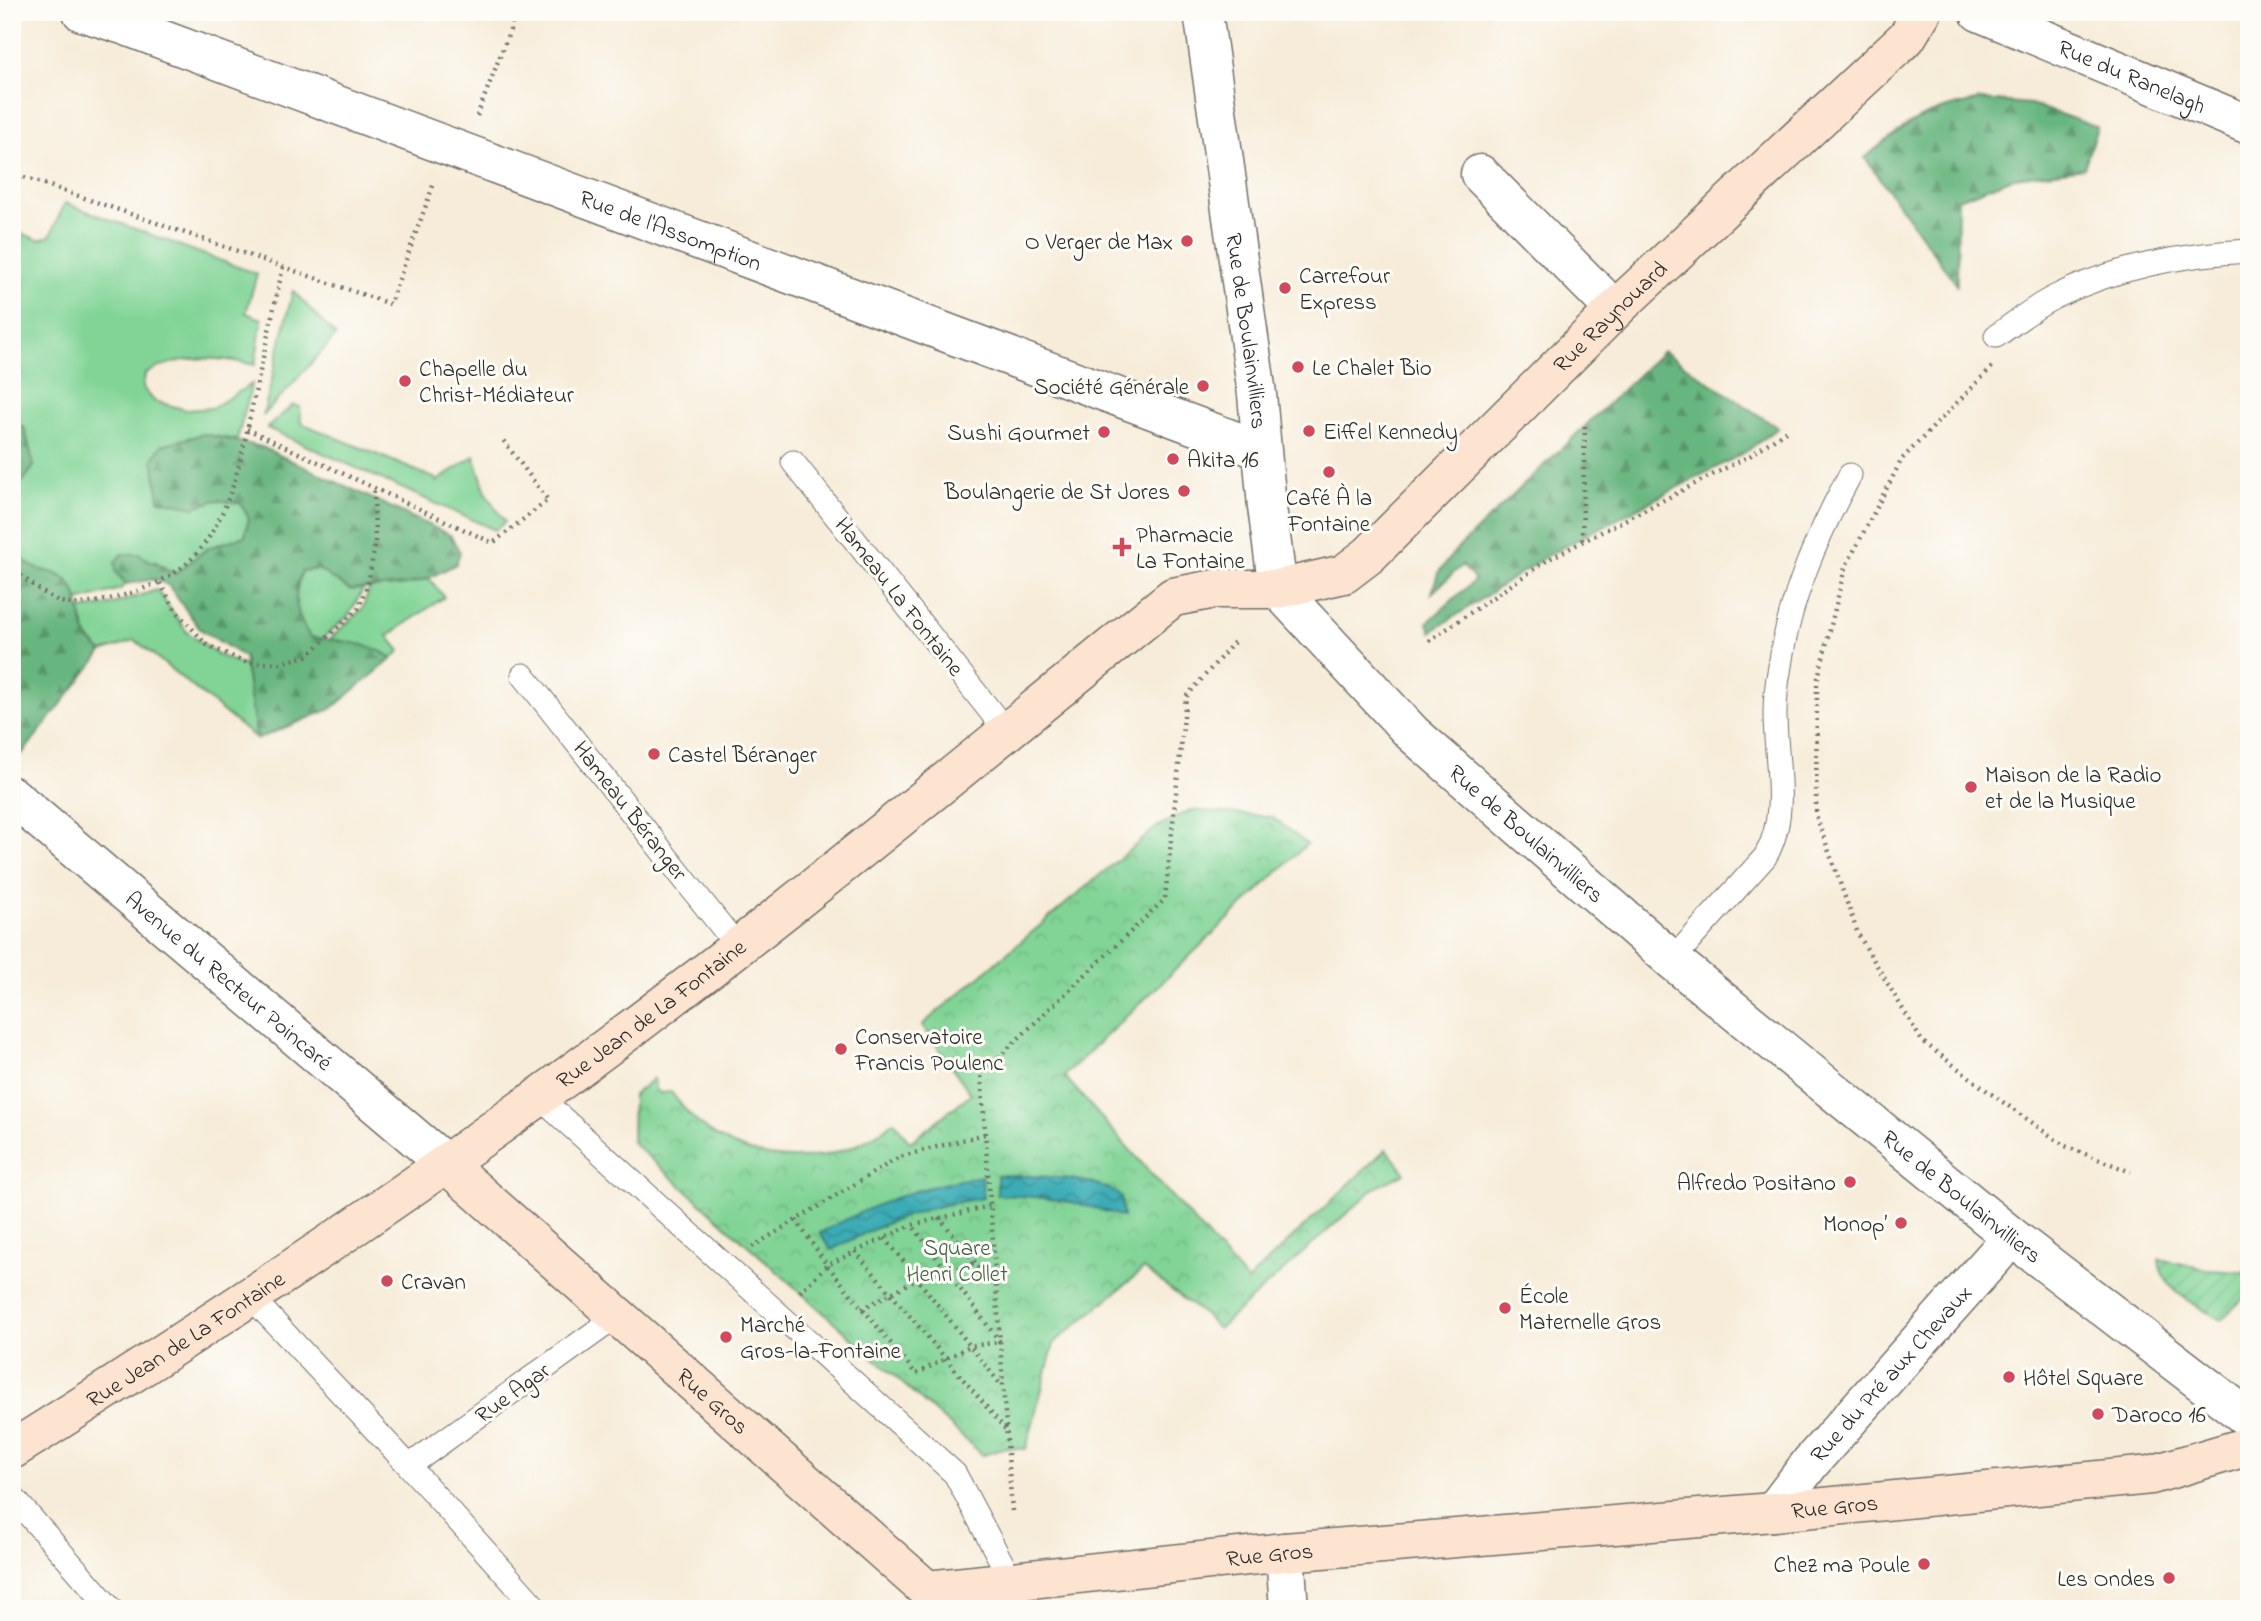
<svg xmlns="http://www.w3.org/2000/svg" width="2261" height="1621" font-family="'Indie Flower',sans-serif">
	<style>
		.grass { fill: #81d496; stroke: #568060; stroke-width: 2 }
		.forest { fill: url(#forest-firs); stroke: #4a7055; stroke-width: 2 }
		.park { fill: url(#park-crowns); stroke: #568060; stroke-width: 2 }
		.garden { fill: url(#garden-furrows); stroke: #568060; stroke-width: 2 }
		.water { fill: url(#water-waves); stroke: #336c70; stroke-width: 2 }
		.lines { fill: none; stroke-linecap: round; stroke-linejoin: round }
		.lane-casing { stroke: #726f68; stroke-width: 25 }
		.street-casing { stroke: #726f68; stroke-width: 41 }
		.secondary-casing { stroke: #726f68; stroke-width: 41 }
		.path { stroke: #726f68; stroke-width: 4.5; stroke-dasharray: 2 5; stroke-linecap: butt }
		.lane { stroke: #fff; stroke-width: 23 }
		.street { stroke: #fff; stroke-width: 38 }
		.secondary { stroke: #fde4d1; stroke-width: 38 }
		.poi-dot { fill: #d1495b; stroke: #fdfcf7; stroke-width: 2.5 }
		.labels { text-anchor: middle; stroke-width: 6; stroke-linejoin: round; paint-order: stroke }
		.street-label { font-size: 23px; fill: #2b2b2b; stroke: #fdfcf7 }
		.poi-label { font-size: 23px; fill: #2b2b2b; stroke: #fdfcf7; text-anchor: start }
		.park-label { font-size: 23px; fill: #455e4b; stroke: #fdfcf7 }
	</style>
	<defs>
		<pattern id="forest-firs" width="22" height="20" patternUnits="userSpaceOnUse" patternTransform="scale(1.75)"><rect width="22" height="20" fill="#68b67f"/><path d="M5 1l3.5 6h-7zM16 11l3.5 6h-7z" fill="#569468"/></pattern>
		<pattern id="park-crowns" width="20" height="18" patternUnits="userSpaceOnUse" patternTransform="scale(1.75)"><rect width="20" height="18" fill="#81d496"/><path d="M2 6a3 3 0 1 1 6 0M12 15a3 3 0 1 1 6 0" fill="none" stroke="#70b681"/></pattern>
		<pattern id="garden-furrows" width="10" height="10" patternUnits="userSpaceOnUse" patternTransform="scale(1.75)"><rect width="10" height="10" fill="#81d496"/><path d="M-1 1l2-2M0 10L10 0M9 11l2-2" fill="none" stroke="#70b681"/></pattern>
		<pattern id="water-waves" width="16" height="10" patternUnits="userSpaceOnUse" patternTransform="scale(1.75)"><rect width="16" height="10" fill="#3bacb6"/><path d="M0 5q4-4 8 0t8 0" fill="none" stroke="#328c94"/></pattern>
	</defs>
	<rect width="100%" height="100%" fill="#fdfcf7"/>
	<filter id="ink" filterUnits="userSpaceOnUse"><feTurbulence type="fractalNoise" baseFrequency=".0143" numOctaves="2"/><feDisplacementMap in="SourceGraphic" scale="14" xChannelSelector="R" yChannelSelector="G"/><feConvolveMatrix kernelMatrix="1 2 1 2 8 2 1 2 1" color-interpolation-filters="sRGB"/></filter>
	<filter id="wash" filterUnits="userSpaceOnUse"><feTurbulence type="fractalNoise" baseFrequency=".00686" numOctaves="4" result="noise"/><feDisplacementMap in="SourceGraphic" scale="28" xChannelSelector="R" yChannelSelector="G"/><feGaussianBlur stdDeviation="1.57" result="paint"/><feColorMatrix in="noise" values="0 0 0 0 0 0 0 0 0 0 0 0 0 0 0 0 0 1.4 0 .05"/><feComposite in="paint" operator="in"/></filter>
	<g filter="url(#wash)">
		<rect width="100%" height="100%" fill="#f7ecd9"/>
		<!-- grass -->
		<g class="grass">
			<path d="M65,203L257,274L246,313L262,319L255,365C217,356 180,354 145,374L143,388L154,401L187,410L212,408L252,384L237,440L203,434L162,445L194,507L216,500L240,503L249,518L245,536L208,548L175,574L155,561L116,572L126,584L120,589L78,601L68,580L34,569L19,558L12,540V496L34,466L24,427L12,426V314L24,282L12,257V230L39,240L50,236Z"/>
			<path d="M293,291L336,336L263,416Z"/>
			<path d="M293,405L300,407L301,423L436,479V482L474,456L487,495L505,522L495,530L267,428Z"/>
			<path d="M318,569L350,590L364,588L348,616L322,639L310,637C296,614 291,597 302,571Z"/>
			<path d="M429,578L444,597L388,636L400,651L392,659L385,653L329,640L362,609L370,588L406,585Z"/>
			<path d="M157,590L187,632L218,655L245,666L257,739L135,640L102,652L87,637L80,610L110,605Z"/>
		</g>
		<!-- forest -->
		<g class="forest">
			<path d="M1981,100L2031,104L2097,127L2084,168L2016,177L1958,199L1957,285L1865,158C1908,121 1925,111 1981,100Z"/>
			<path d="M1663,351L1778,428L1744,453L1548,555L1431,632L1428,622L1475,580L1462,565L1432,593L1438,573L1455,551Z"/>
			<path d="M12,426L24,427L34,466L12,496Z"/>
			<path d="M204,434L262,447L450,535L460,552L456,564L429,578L406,585L350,590L318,569L302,571C291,597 296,614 310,637C335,641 372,641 392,659L331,709L257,739L244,657L200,629L168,585L155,579L126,584L116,572L115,562L122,554H138L175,574L208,548L245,536L249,518L240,503L216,500L194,507L159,500L153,459L162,445Z"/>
			<path d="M12,540C28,582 51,561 70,584C83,598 78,620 87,636C90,642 97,647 102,652L22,754L12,746Z"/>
		</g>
		<!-- park -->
		<path class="park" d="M1190,810L1272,817L1307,844L1064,1076L1247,1281L1386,1149L1405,1173L1375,1188L1218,1329L1207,1317L1144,1269L1054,1343L1026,1449L1005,1448L983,1455L632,1142L633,1095L654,1078L655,1089L660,1093L671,1092C679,1102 687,1113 696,1121C753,1171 838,1170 894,1121L910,1142L971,1094L922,1025L1158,826Z"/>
		<!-- garden -->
		<path class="garden" d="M2159,1259L2211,1270L2249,1273V1293L2221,1320C2197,1305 2161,1291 2159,1259Z"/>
		<!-- water -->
		<g class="water">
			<path d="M997,1175C1029,1177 1097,1174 1121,1197L1123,1217C1081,1202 1043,1196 997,1195Z"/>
			<path d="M982,1176L983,1198C922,1206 885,1222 831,1250L820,1233C880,1201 916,1187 982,1176Z"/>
		</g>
	</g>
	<g filter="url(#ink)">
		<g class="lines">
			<!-- lane casing -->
			<g class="lane-casing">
				<g id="lane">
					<path d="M1996,336C2015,323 2034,307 2055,297C2113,268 2184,254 2249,251"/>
					<path d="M793,462L1006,731"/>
					<path d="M523,675L737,946"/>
					<path d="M1672,960L1765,857C1790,815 1775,761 1775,714C1775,698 1777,682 1780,666C1789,599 1818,534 1850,475"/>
					<path d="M539,1097L955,1474L1011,1580"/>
					<path d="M252,1298L409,1466L616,1317"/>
					<path d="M409,1466L537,1609"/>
					<path d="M12,1496L111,1609"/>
				</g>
			</g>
			<!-- street casing -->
			<g class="street-casing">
				<g id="street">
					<path id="s1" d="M82,12L126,26L1260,450"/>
					<path id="s2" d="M1203,12L1257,394L1267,507L1278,589L1412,733L1672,960L2012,1237L2249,1419"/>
					<path id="s3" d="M1979,12L2249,125"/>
					<path d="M1480,174L1615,310"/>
					<path id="s4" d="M12,796L446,1164"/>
					<path id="s5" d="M1773,1512L1811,1462L2012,1237"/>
					<path d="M1285,1552L1289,1609"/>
				</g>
			</g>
			<!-- secondary casing -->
			<g class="secondary-casing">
				<g id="secondary">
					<path id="s6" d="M446,1164L927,1590L1285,1552L1773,1512L2151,1475L2249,1446"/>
					<path id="s7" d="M12,1450C190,1338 366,1223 536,1099C755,941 963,766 1173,597L1215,589H1278L1344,574L1369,555L1621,304L1907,37L1922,12"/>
				</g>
			</g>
			<!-- path -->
			<g class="path">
				<path d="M477,116L517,12"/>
				<path d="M12,199L21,176L390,304L434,183"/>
				<path d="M12,288V303"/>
				<path d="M1992,367L1902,459L1845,568L1817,682L1816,815L1858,934L1922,1041L1990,1093L2065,1146L2131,1172"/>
				<path d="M247,429L493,543L548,500L503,440"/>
				<path d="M1582,540L1585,425"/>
				<path d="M12,565L15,571C61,607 64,611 121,596C150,588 183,573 202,547C234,505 243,449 254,398C264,354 273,311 283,267"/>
				<path d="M160,583L176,611L207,645L247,663H280L307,656L358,609L368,584L375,545L374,488"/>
				<path d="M1429,641L1549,559L1751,455L1787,430"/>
				<path d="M939,1217L995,1287"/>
				<path d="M796,1220L827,1265L916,1374L970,1346L1000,1342L912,1225"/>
				<path d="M885,1238L1001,1385"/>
				<path d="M752,1247L899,1157L985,1134"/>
				<path d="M855,1251L1006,1430"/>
				<path d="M800,1292L827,1265L912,1225L990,1206"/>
				<path d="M862,1309L917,1279L976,1263"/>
				<path d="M1012,1511L981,1074L1165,899L1186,697L1235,641"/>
			</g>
			<!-- lane -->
			<use href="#lane" class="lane"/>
			<!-- street -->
			<use href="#street" class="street"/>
			<!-- secondary -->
			<use href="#secondary" class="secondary"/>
		</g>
	</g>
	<!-- markers -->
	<g class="poi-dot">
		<circle cx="1187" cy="241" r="7"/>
		<circle cx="1285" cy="288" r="7"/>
		<circle cx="1298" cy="367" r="7"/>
		<circle cx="405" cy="381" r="7"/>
		<circle cx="1203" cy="386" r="7"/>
		<circle cx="1309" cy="431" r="7"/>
		<circle cx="1104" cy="432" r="7"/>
		<circle cx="1173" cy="459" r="7"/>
		<circle cx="1329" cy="472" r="7"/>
		<circle cx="1184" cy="491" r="7"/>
		<path d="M1118.5 536.5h7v7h7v7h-7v7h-7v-7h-7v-7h7z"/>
		<circle cx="654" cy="754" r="7"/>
		<circle cx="1971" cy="787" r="7"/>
		<circle cx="841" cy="1049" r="7"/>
		<circle cx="1850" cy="1182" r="7"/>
		<circle cx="1901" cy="1223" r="7"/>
		<circle cx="387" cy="1281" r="7"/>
		<circle cx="1505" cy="1308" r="7"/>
		<circle cx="726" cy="1337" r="7"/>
		<circle cx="2009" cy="1377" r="7"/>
		<circle cx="2098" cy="1414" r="7"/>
		<circle cx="1924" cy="1564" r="7"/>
		<circle cx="2169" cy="1578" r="7"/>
	</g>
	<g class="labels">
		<!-- street labels -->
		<g class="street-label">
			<text dy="8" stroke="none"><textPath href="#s3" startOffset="166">Rue du Ranelagh</textPath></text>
			<text dy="8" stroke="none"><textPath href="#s1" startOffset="628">Rue de l'Assomption</textPath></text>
			<text dy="8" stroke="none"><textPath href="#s7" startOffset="1986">Rue Raynouard</textPath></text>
			<text dy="8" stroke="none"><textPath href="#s2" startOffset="322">Rue de Boulainvilliers</textPath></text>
			<text transform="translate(900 596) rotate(52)" y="8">Hameau La Fontaine</text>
			<text transform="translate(631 810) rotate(52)" y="8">Hameau Béranger</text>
			<text dy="8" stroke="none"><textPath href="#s2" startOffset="931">Rue de Boulainvilliers</textPath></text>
			<text dy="8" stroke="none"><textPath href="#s4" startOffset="285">Avenue du Recteur Poincaré</textPath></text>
			<text dy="8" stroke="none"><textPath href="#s7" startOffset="774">Rue Jean de La Fontaine</textPath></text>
			<text dy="8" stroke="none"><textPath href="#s2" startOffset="1498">Rue de Boulainvilliers</textPath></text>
			<text dy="8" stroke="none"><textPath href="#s7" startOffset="206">Rue Jean de La Fontaine</textPath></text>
			<text dy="8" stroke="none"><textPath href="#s5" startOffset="182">Rue du Pré aux Chevaux</textPath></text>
			<text transform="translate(512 1392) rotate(-36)" y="8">Rue Agar</text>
			<text dy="8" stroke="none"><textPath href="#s6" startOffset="357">Rue Gros</textPath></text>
			<text dy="8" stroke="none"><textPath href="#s6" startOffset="1554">Rue Gros</textPath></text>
			<text dy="8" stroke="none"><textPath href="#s6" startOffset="987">Rue Gros</textPath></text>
		</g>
		<!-- poi labels -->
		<g class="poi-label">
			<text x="1173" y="249" text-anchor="end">O Verger de Max</text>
			<text x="1299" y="283">Carrefour<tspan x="1299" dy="26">Express</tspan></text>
			<text x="1312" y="375">Le Chalet Bio</text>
			<text x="419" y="376">Chapelle du<tspan x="419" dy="26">Christ-Médiateur</tspan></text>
			<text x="1189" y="394" text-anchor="end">Société Générale</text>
			<text x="1323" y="439">Eiffel Kennedy</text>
			<text x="1090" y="440" text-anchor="end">Sushi Gourmet</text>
			<text x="1187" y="467">Akita 16</text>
			<text x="1170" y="499" text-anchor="end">Boulangerie de St Jores</text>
			<text x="1329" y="505" text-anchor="middle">Café À la<tspan x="1329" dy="26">Fontaine</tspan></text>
			<text x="1136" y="542">Pharmacie<tspan x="1136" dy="26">La Fontaine</tspan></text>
			<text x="668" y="762">Castel Béranger</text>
			<text x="1985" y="782">Maison de la Radio<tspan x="1985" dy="26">et de la Musique</tspan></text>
			<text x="855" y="1044">Conservatoire<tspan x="855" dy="26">Francis Poulenc</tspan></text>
			<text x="1836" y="1190" text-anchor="end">Alfredo Positano</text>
			<text x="1887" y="1231" text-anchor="end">Monop’</text>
			<text x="401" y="1289">Cravan</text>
			<text x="1519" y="1303">École<tspan x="1519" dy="26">Maternelle Gros</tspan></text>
			<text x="740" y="1332">Marché<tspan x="740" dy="26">Gros-la-Fontaine</tspan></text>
			<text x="2023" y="1385">Hôtel Square</text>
			<text x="2112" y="1422">Daroco 16</text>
			<text x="1910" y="1572" text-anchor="end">Chez ma Poule</text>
			<text x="2155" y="1586" text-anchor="end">Les Ondes</text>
		</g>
		<!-- park labels -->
		<g class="park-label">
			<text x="957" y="1255">Square<tspan x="957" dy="26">Henri Collet</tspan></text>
		</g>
	</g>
	<!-- margin -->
	<rect width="2261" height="1621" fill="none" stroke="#fdfcf7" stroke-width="42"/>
</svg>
